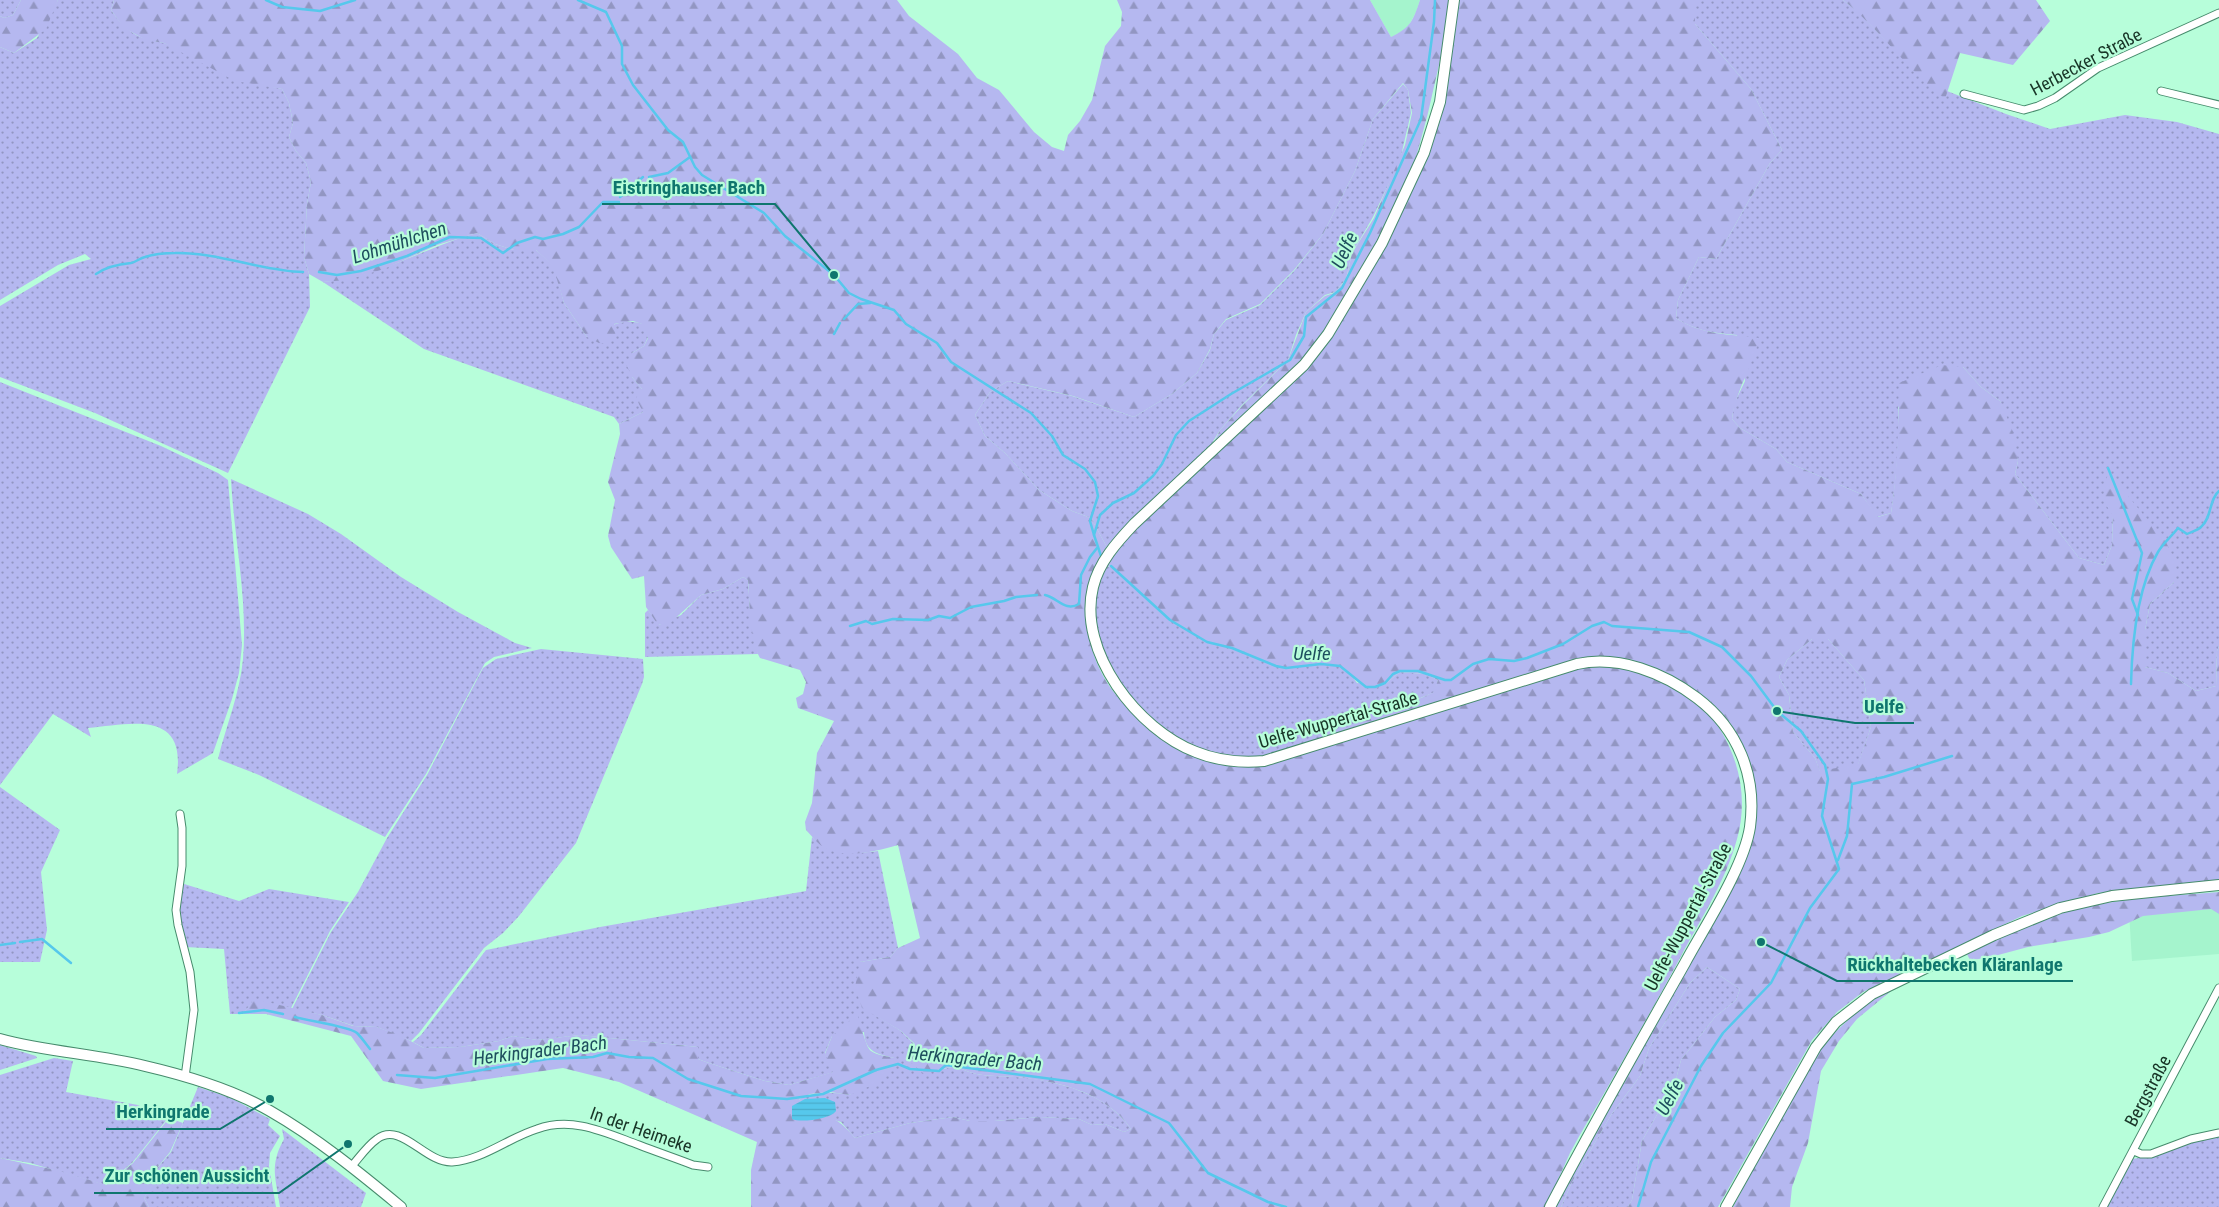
<svg xmlns="http://www.w3.org/2000/svg" width="2219" height="1207" font-family="'Roboto Condensed',sans-serif">
	<style>
		.built { fill: #a5f4cd }
		.grass { fill: url(#grass-dots) }
		.forest { fill: url(#forest-firs); fill-rule: evenodd }
		.water { fill: url(#water-rules) }
		.lines { fill: none; stroke-linecap: round; stroke-linejoin: round }
		.stream { stroke: #56c8ec; stroke-width: 2.5 }
		.street-casing { stroke: #468b6c; stroke-width: 9 }
		.secondary-casing { stroke: #468b6c; stroke-width: 12 }
		.street { stroke: #fff; stroke-width: 7 }
		.secondary { stroke: #fff; stroke-width: 10 }
		.labels { text-anchor: middle; stroke-width: 4.5; stroke-linejoin: round; paint-order: stroke }
		.street-label { font-size: 18px; fill: #173426; stroke: #b7feda }
		.water-label { font-size: 19px; font-style: italic; fill: #1e4e5e; stroke: #b7feda }
		.leader { fill: none; stroke: #0f766e; stroke-width: 2 }
		.callout-dot { fill: #0f766e; stroke: #b7feda; stroke-width: 2 }
		.callout-label { font-size: 19px; text-anchor: middle; font-weight: bold; fill: #0f766e; stroke: #b7feda; stroke-width: 4.5; stroke-linejoin: round; paint-order: stroke }
	</style>
	<defs>
		<pattern id="grass-dots" width="8" height="8" patternUnits="userSpaceOnUse" patternTransform="scale(1.25)"><rect width="8" height="8" fill="#b5b8f0"/><path d="M2 2h.1M6 6h.1" fill="none" stroke="#9296c2" stroke-width="1.8" stroke-linecap="round"/></pattern>
		<pattern id="forest-firs" width="22" height="20" patternUnits="userSpaceOnUse" patternTransform="scale(1.25)"><rect width="22" height="20" fill="#b5b8f0"/><path d="M5 1l3.5 6h-7zM16 11l3.5 6h-7z" fill="#9296c2"/></pattern>
		<pattern id="water-rules" width="6" height="5" patternUnits="userSpaceOnUse" patternTransform="scale(1.25)"><rect width="6" height="5" fill="#56c8ec"/><path d="M0 2.5h6" fill="none" stroke="#4aacca"/></pattern>
	</defs>
	<rect width="100%" height="100%" fill="#b7feda"/>
	<!-- built -->
	<g class="built">
		<path d="M1370,0H1420L1416,12L1407,29L1391,37Z"/>
		<path d="M2219,903V954L2132,961L2129,912Z"/>
	</g>
	<!-- grass -->
	<g class="grass">
		<path d="M0,0H21L13,15L4,18L0,16Z"/>
		<path d="M58,0H114L111,10C127,33 137,38 164,43L269,86L282,89L289,103L293,123L289,137L296,151L306,163L311,182L307,204L304,257L309,274L310,307L228,473L95,413L0,377V306L69,265L91,259L85,254L58,265L0,300V47L14,53L37,38Z"/>
		<path d="M1695,0H1843L1857,11L1904,59L1947,91L2006,114L2050,129L2125,115L2177,122L2219,134V646L2217,651L2216,686L2196,691L2168,673L2145,667V630L2150,604L2174,582L2166,542L2147,522L2113,516L2112,545L2104,565L2079,558L2015,474L2018,461L2000,401L1981,387L1963,367L1898,407C1899,443 1897,477 1891,513L1877,517L1861,494L1787,462L1776,449L1740,428L1732,419L1734,404L1745,381L1737,335C1714,333 1695,331 1676,318L1678,300L1699,257L1716,259L1770,163L1782,150L1751,89L1695,24Z"/>
		<path d="M1403,84L1408,90L1411,113L1400,160L1373,217L1352,253L1346,279L1335,292L1325,295L1306,312L1296,335L1288,360L1242,405L1220,430L1206,453L1109,551L1091,518L1072,511L1039,490L1005,453L985,436L975,415L990,392L1008,381L1072,396L1134,417L1172,394L1197,373L1210,350L1214,334L1226,320L1260,305L1294,271L1323,234L1355,171L1373,119Z"/>
		<path d="M477,233L495,244L514,250H536L554,266L564,303L587,337C605,328 622,317 643,324L648,337L644,346L632,353V377L642,389L643,412L619,424L614,417L424,349L323,282C378,278 425,247 477,233Z"/>
		<path d="M0,382L161,446L218,473L228,480L242,645L239,673L232,699L213,753L177,774C186,709 129,724 88,728L91,737L53,714L0,785Z"/>
		<path d="M231,479L308,514L341,534L401,577L458,612L515,643L532,648L494,657L485,663L426,774L385,837L259,775L218,759C226,726 240,693 243,659C248,599 234,539 231,479Z"/>
		<path d="M1111,566L1207,642L1232,648L1276,666L1321,664L1339,666L1350,674L1357,683L1384,685L1400,672L1425,674L1438,680L1435,692L1315,741L1259,758L1234,759L1200,752L1155,725L1107,668L1090,609L1102,568Z"/>
		<path d="M743,577L748,580L750,610L758,654L645,657V613L648,610L659,625L681,615L701,595L723,589Z"/>
		<path d="M1812,639H1828L1864,680L1871,727L1858,765L1820,772L1815,758L1793,732L1789,695L1779,677L1787,660Z"/>
		<path d="M541,649L643,659L644,677L642,684L576,843L519,916L503,933L484,948L419,1033L411,1041L377,1027L354,1026L322,1015L292,1009L331,932L358,892L387,838L427,775L483,668L496,659Z"/>
		<path d="M0,787L60,830L41,872L47,930L40,962H0Z"/>
		<path d="M812,837C832,855 852,854 878,851L898,948L890,957L860,962L875,1015L901,1031L915,1045L935,1071L956,1066C977,1078 992,1075 1016,1077C1058,1081 1105,1092 1131,1129L1124,1132L1105,1124L1092,1125L1079,1119L1040,1117L994,1121H970L953,1117L910,1123L855,1138L841,1122L808,1112L799,1099C817,1091 831,1092 850,1095L894,1058C877,1054 865,1052 864,1032L832,1036L825,1053L834,1072L789,1085L765,1081L706,1062L698,1059V1047L580,1035L537,1040L513,1036L499,1041L460,1047L424,1048L413,1042L421,1035L486,950L600,927L806,891Z"/>
		<path d="M181,883L239,901L269,889L349,902L330,931L291,1008L254,1000L243,1014H230L224,949L185,947L177,910Z"/>
		<path d="M1707,967L1740,989L1736,1000L1715,1017L1681,1060L1675,1083L1642,1141L1632,1200L1628,1207H1561L1572,1182L1611,1115L1640,1076L1649,1048L1690,983Z"/>
		<path d="M0,1045L36,1056L37,1058L0,1070Z"/>
		<path d="M54,1058L73,1061L66,1092L138,1105L168,1118L132,1163L105,1185L30,1163L0,1158V1075Z"/>
		<path d="M198,1087L231,1098L270,1119L268,1125L280,1136L270,1153L269,1166L276,1207H149L144,1198L152,1185L153,1173L171,1152Z"/>
		<path d="M282,1129L366,1193L361,1207H280C276,1178 269,1166 284,1139Z"/>
		<path d="M2219,1135V1207H2105L2131,1159L2147,1157L2175,1146Z"/>
	</g>
	<!-- forest -->
	<g class="forest">
		<path d="M21,0H58L46,29L14,53L0,47V16L4,18L13,15Z"/>
		<path d="M114,0H897L909,16L958,54L977,78L999,90L1034,132L1052,147L1064,151L1068,135L1080,121L1092,100L1105,46L1121,26L1122,12L1117,0H1370L1391,37C1411,27 1413,21 1420,0H1450L1441,56L1428,113L1410,180L1380,242L1332,325L1314,350L1298,368L1218,443L1215,440L1220,430L1242,406L1288,360L1306,312L1325,296L1334,293L1346,280L1352,253L1374,218L1405,145L1412,113L1408,90L1403,83L1373,119L1355,171L1323,234L1294,270L1260,304L1226,319L1214,334L1210,349L1197,373L1172,394L1134,417L1073,396L1008,381L990,392L975,415L985,436L1005,453L1039,490L1072,511L1091,518L1109,551L1107,556L1134,524L1304,365L1328,334L1382,243L1424,153L1440,101L1454,0H1695V24L1751,89L1782,150L1770,163L1716,259L1699,257L1678,300L1676,318C1701,335 1730,334 1759,338C1753,366 1736,390 1732,419L1740,428L1776,449L1787,462L1861,494L1878,517L1891,513C1898,469 1898,427 1899,383L1942,365L1963,367L1981,387L2000,401L2013,432L2018,461L2015,474L2079,558L2104,565L2112,545L2113,516L2103,500L2108,472L2166,542L2174,559V582L2150,604L2145,630V667L2168,673L2196,691L2216,686L2217,651L2219,646V881L2098,893L2022,916L1863,992L1837,1012L1812,1040L1718,1207H1628L1632,1200L1642,1141L1675,1083L1681,1060L1715,1017L1736,1000L1740,989L1707,967L1690,983L1649,1048L1640,1076L1611,1115L1572,1182L1561,1207H1550C1593,1125 1639,1044 1685,963C1705,926 1744,867 1750,827C1757,776 1738,728 1697,698C1664,673 1618,655 1577,664L1264,761C1205,767 1157,737 1122,692C1110,676 1098,658 1093,638C1089,620 1091,603 1093,585C1080,619 1091,662 1113,691C1140,726 1186,764 1233,765C1281,765 1328,746 1373,731C1421,715 1469,700 1517,684C1542,677 1568,665 1593,663C1635,660 1695,692 1718,726C1740,760 1748,800 1737,839C1726,881 1700,920 1680,958C1656,1003 1631,1046 1606,1090C1594,1111 1581,1132 1570,1153C1562,1171 1554,1189 1545,1207H751V1170L757,1142L619,1082L563,1068L421,1089L383,1081L351,1036L266,1014H243L254,999L322,1015L353,1026L377,1027L401,1036L424,1048L460,1047L499,1041L513,1036L537,1040L580,1035L698,1047V1059L706,1062L765,1081L789,1085L833,1072L825,1054L832,1036L857,1014C861,1023 865,1046 871,1051C876,1055 887,1056 894,1058L895,1066L879,1082L850,1095L830,1092L810,1094L799,1099L808,1112C832,1116 839,1119 855,1138L910,1123L953,1117L970,1121H994L1040,1117L1079,1119L1092,1125L1105,1124L1124,1132L1131,1129C1105,1092 1058,1081 1015,1077C992,1075 977,1078 956,1066L923,1073L909,1061L915,1044L901,1031L862,1008L855,987L860,962L890,957L898,948L920,938L898,845C876,851 845,860 823,847C817,843 811,835 806,830L805,822L812,803L817,753L834,721L798,708L796,698L803,694L806,682L800,670L760,658C749,638 750,602 748,580L743,577L723,589L701,595L670,623L658,625L646,607L644,576L632,579L611,547L608,536L615,500L608,482L620,434L619,424L643,412L636,398L642,389L632,377L626,364L632,353L644,346L648,338L642,324L633,321L614,324L616,337L608,344L599,343L587,337L564,303L553,266L536,250H514L495,244L477,233L437,245L384,269L347,280L323,282L309,274L304,257L307,204L311,182L306,163L296,151L289,137L293,123L289,103L282,89L235,81L164,43L146,40L124,28L111,10ZM1111,566L1170,620L1207,642L1232,648L1276,666L1286,668L1321,664L1339,666L1365,688H1376L1384,685L1400,672L1425,674L1438,680L1434,692C1407,705 1378,714 1350,726C1321,738 1291,751 1260,757C1201,771 1149,725 1117,682C1089,645 1084,611 1101,568ZM1812,639H1828L1864,680L1871,727L1858,764L1820,771L1815,758L1793,732L1789,695L1779,677L1787,660Z"/>
		<path d="M1843,0H2036L2050,21L2013,65L1960,53L1945,99C1907,70 1880,29 1843,0Z"/>
		<path d="M2219,892V914L2211,909L2143,916L2109,932L2089,937L2028,947L1987,958L1970,960L1967,954C2000,938 2034,921 2070,911C2118,898 2170,896 2219,892Z"/>
		<path d="M1902,982L1857,1019L1839,1041L1821,1071L1808,1143L1792,1187L1790,1207H1733L1809,1065C1835,1027 1863,1005 1902,982Z"/>
		<path d="M169,1118L183,1123L170,1152L153,1173L152,1186L144,1198L149,1207H0V1158L56,1170L106,1185L133,1163Z"/>
	</g>
	<!-- water -->
	<path class="water" d="M805,1099L825,1098L835,1102L836,1111C831,1119 800,1123 792,1119V1106Z"/>
	<g class="lines">
		<!-- stream -->
		<g class="stream">
			<path d="M266,0L282,7L320,11L355,0"/>
			<path d="M578,0L606,12L622,46V64L633,85L668,130L683,142L695,167L702,175L764,213L785,236L834,275L849,293L861,299L894,310L906,324L937,343L951,362L1031,413L1052,436L1063,455L1085,469L1095,482L1098,496L1090,521L1094,535"/>
			<path d="M649,177L668,173L690,157"/>
			<path d="M620,197L643,177"/>
			<path d="M319,272L337,275L361,271L407,256L450,237L481,238L503,253L517,243L535,237L543,239L563,234L579,227L603,202H619"/>
			<path d="M96,274C106,267 120,264 131,263C136,262 140,258 145,257C154,254 165,253 175,253C219,252 260,271 303,272"/>
			<path d="M844,319L858,304L870,303"/>
			<path d="M834,334L840,323"/>
			<path d="M2108,468L2142,553L2132,599L2138,615"/>
			<path d="M1101,556L1094,535L1100,515L1113,503L1134,493L1153,476L1162,464L1176,435L1189,421L1231,394L1290,360L1304,336L1306,317L1342,288L1370,233L1421,119L1434,22L1435,0"/>
			<path d="M1111,566L1170,620L1207,642L1232,648L1276,666L1286,668L1321,664L1340,666L1366,687H1375L1385,683L1393,674L1400,671H1418L1445,680H1451L1473,664L1489,659L1514,661L1527,658L1563,644L1592,626L1604,622L1612,626L1689,632L1722,647L1751,676L1777,711L1801,731L1825,765L1828,779L1822,816L1839,869L1810,908L1771,983L1723,1033L1701,1066L1651,1162L1638,1207"/>
			<path d="M1045,595C1058,598 1065,612 1079,604L1081,575L1090,557L1097,548"/>
			<path d="M850,626L866,621L872,624L893,619L928,620L939,616L950,618L971,607L1004,601L1016,597L1037,595"/>
			<path d="M2131,684C2132,644 2137,588 2158,552C2163,543 2172,536 2178,528L2187,534C2191,532 2198,530 2201,527C2212,518 2209,499 2219,491"/>
			<path d="M1838,860L1847,836L1852,784L1884,777L1952,756"/>
			<path d="M20,942L42,939L71,963"/>
			<path d="M0,945L15,943"/>
			<path d="M239,1013L264,1010L283,1014"/>
			<path d="M295,1017C308,1021 348,1026 357,1033C362,1038 366,1044 370,1049"/>
			<path d="M397,1075L435,1078L547,1059L593,1057L607,1053L629,1057L653,1058L688,1079L741,1096L787,1099L823,1094L876,1070L898,1064L910,1069L939,1071L946,1065L1090,1084L1169,1123L1208,1173L1268,1202L1286,1207"/>
		</g>
		<!-- street casing -->
		<g class="street-casing">
			<g id="street">
				<path d="M2161,91L2219,105"/>
				<path d="M1964,94L2024,110L2038,106L2055,98L2098,68L2219,13"/>
				<path d="M180,814L182,828V866L176,910L178,925L190,972L194,1010L185,1077"/>
				<path d="M2134,1151L2141,1154H2151L2191,1139L2219,1133"/>
				<path d="M351,1167C359,1158 367,1146 377,1139C401,1121 425,1163 452,1162C483,1160 508,1138 537,1129C573,1116 606,1133 639,1145C657,1152 675,1158 693,1165L708,1167"/>
				<path d="M2103,1207L2219,988"/>
			</g>
		</g>
		<!-- secondary casing -->
		<g class="secondary-casing">
			<g id="secondary">
				<path d="M1454,0L1440,102L1424,153L1382,243L1328,334L1304,365L1134,524C1117,542 1099,562 1093,587C1077,652 1138,730 1196,752C1218,761 1241,763 1264,761L1577,664C1619,655 1664,673 1697,698C1738,729 1757,776 1750,827C1744,867 1705,926 1685,963C1639,1044 1593,1125 1550,1207"/>
				<path d="M0,1039C48,1052 97,1054 145,1066C188,1076 232,1089 270,1111C317,1138 360,1173 401,1207"/>
				<path d="M1726,1207L1816,1047L1836,1022L1872,994L1994,935L2060,908L2112,896L2219,885"/>
			</g>
		</g>
		<!-- street -->
		<use href="#street" class="street"/>
		<!-- secondary -->
		<use href="#secondary" class="secondary"/>
	</g>
	<g class="labels">
		<!-- street labels -->
		<g class="street-label">
			<text transform="translate(2086 62) rotate(-28)" y="6">Herbecker Straße</text>
			<text transform="translate(1338 720) rotate(-16)" y="6">Uelfe-Wuppertal-Straße</text>
			<text transform="translate(1688 917) rotate(-62)" y="6">Uelfe-Wuppertal-Straße</text>
			<text transform="translate(2148 1091) rotate(-62)" y="6">Bergstraße</text>
			<text transform="translate(641 1130) rotate(19)" y="6">In der Heimeke</text>
		</g>
		<!-- water labels -->
		<g class="water-label">
			<text transform="translate(399 242) rotate(-18)" y="7">Lohmühlchen</text>
			<text transform="translate(1344 250) rotate(-65)" y="7">Uelfe</text>
			<text x="1312" y="660">Uelfe</text>
			<text transform="translate(540 1050) rotate(-7)" y="7">Herkingrader Bach</text>
			<text transform="translate(975 1058) rotate(5)" y="7">Herkingrader Bach</text>
			<text transform="translate(1669 1097) rotate(-62)" y="7">Uelfe</text>
		</g>
	</g>
	<!-- callouts -->
	<path class="leader" d="M834 275L775 204H602M1777 711L1855 723H1914M1761 942L1837 981H2073M270 1099L220 1129H106M348 1144L279 1193H94"/>
	<g class="callout-dot">
		<circle cx="834" cy="275" r="5"/>
		<circle cx="1777" cy="711" r="5"/>
		<circle cx="1761" cy="942" r="5"/>
		<circle cx="270" cy="1099" r="5"/>
		<circle cx="348" cy="1144" r="5"/>
	</g>
	<g class="callout-label">
		<text x="689" y="194">Eistringhauser Bach</text>
		<text x="1884" y="713">Uelfe</text>
		<text x="1955" y="971">Rückhaltebecken Kläranlage</text>
		<text x="163" y="1118">Herkingrade</text>
		<text x="187" y="1182">Zur schönen Aussicht</text>
	</g>
</svg>
